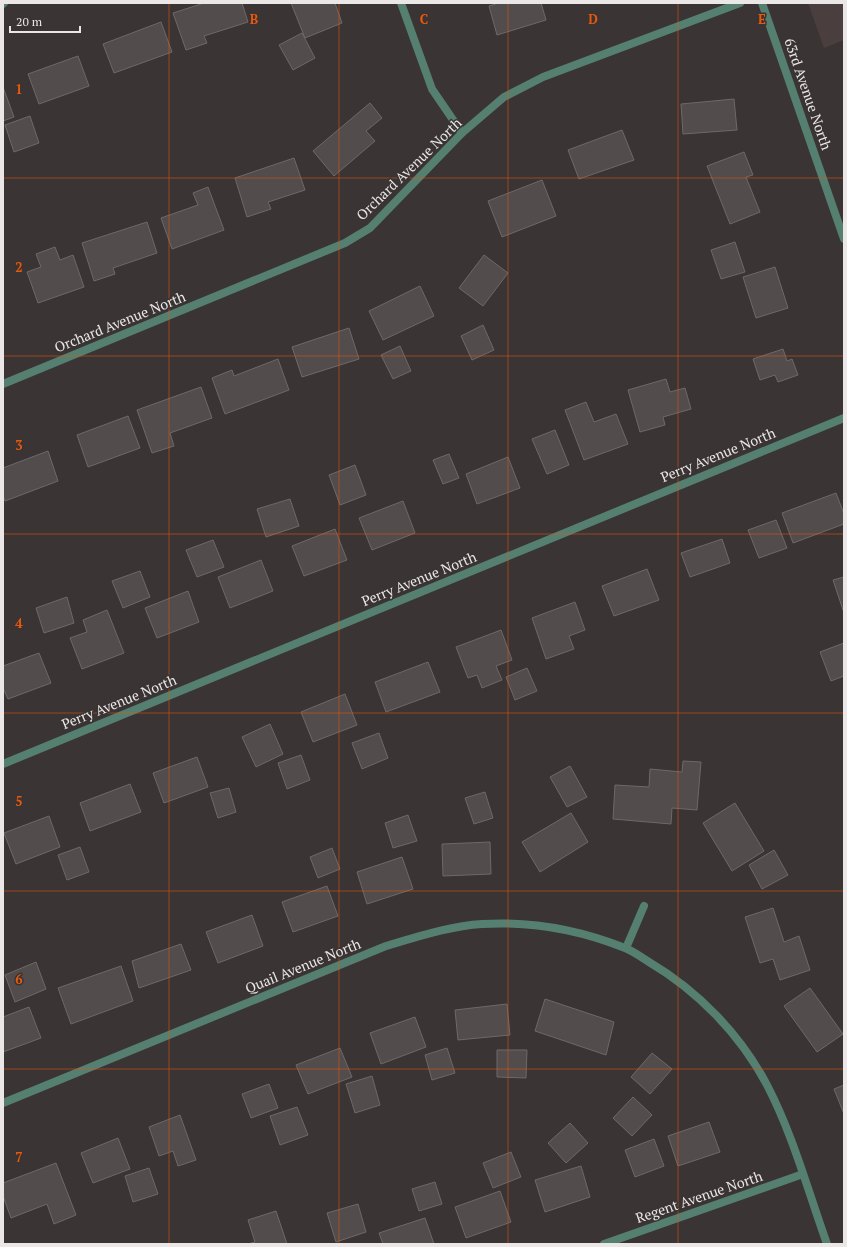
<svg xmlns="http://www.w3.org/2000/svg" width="847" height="1247" font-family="'PT Serif',serif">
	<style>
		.built { fill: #4b3e3e }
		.building { fill: #524c4c; stroke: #6f6868 }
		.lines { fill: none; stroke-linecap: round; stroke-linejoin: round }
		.minor { stroke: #557f70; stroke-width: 8 }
		.tertiary { stroke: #557f70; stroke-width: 8 }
		.grid { fill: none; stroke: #e8590c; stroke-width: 1; stroke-opacity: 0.55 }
		.labels { text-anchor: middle; stroke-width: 3; stroke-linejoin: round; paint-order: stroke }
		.street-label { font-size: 14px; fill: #ebe7e7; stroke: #3a3434 }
		.grid-label { font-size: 13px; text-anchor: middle; font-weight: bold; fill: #e8590c; stroke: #3a3434; stroke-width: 3; stroke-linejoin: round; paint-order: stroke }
	</style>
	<rect width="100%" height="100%" fill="#3a3434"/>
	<!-- built -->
	<path class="built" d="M808,3H844V40L824,48Z"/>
	<!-- building -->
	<g class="building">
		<path d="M204,3H242L248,22L204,36L207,43L186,50L173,13Z"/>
		<path d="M291,3H335L342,23L305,38Z"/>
		<path d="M499,3H541L546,20L497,35L489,6Z"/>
		<path d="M161,22L172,52L114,73L103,44Z"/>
		<path d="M302,33L315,58L293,70L279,45Z"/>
		<path d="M78,56L89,86L39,104L28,74Z"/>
		<path d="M3,87L14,117L3,121Z"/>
		<path d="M734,99L737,130L683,134L681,104Z"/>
		<path d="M370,103L382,118L366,131L375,141L334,176L313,151Z"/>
		<path d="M30,116L39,143L14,152L5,125Z"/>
		<path d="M622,130L634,160L579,179L568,150Z"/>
		<path d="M744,152L753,175L746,177L760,212L730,224L707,166Z"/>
		<path d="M294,158L305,190L268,202L271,209L247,217L235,178Z"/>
		<path d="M542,180L556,216L502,237L488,201Z"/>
		<path d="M208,187L224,230L172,249L161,218L198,205L193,193Z"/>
		<path d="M147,222L157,253L113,268L115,274L94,281L82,243Z"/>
		<path d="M735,242L745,272L721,279L711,250Z"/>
		<path d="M55,247L60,260L73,255L84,287L38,303L27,272L41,267L36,254Z"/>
		<path d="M484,255L508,273L483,306L459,288Z"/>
		<path d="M775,267L788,308L756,318L743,277Z"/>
		<path d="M420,286L434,316L383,340L369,311Z"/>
		<path d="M483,325L494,350L472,360L461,336Z"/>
		<path d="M349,328L359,359L302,377L292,347Z"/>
		<path d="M400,346L411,371L393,379L381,355Z"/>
		<path d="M783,349L787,361L792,359L798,375L778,382L775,375L760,380L753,359Z"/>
		<path d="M278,359L289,390L225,414L212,378L232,370L234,376Z"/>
		<path d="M666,379L670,392L685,388L691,409L663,417L665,425L640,432L628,390Z"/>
		<path d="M201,387L212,418L170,433L174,446L152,453L137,410Z"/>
		<path d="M586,402L594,422L616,414L628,444L584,460L565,410Z"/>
		<path d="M128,416L140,448L88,467L77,435Z"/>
		<path d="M555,430L569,465L547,474L532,439Z"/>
		<path d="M48,451L58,481L5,501L3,496V468Z"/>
		<path d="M449,454L459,478L443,484L433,460Z"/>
		<path d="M508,457L520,488L477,504L466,474Z"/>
		<path d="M355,465L366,495L340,505L329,475Z"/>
		<path d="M836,493L844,514V524L793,543L782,513Z"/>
		<path d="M290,499L299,526L266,537L257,509Z"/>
		<path d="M403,501L415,533L372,550L359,518Z"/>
		<path d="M776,520L787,548L759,558L748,530Z"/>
		<path d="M335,529L347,560L304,576L292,546Z"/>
		<path d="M722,539L730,563L690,577L681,553Z"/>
		<path d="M213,540L224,567L197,577L186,550Z"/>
		<path d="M261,560L273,591L230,608L218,577Z"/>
		<path d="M647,569L659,600L614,616L602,586Z"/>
		<path d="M140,571L150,597L123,608L112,581Z"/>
		<path d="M844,577V613L833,580Z"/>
		<path d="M188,591L199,622L157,638L145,608Z"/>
		<path d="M67,597L74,623L44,633L36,608Z"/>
		<path d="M575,602L585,630L569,636L574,649L546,659L532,618Z"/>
		<path d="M107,610L124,653L82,669L70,638L87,632L83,620Z"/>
		<path d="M501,630L512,660L496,666L502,680L482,688L477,675L468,678L456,647Z"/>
		<path d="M844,643V676L831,681L820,652Z"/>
		<path d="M39,653L51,683L8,699L4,690H3V666Z"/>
		<path d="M428,662L440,692L386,712L375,682Z"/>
		<path d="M527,668L537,691L515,700L506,677Z"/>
		<path d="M345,694L357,725L313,742L301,712Z"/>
		<path d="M270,724L283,754L256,767L242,737Z"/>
		<path d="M379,733L388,758L362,769L352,743Z"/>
		<path d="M301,755L310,780L287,789L278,763Z"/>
		<path d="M197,757L208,787L164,803L153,773Z"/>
		<path d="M683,761L701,762L697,810L672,808L671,824L613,819L615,785L649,787L650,769L682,772Z"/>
		<path d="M570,766L587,797L567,807L550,777Z"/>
		<path d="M130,784L141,812L90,831L80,803Z"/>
		<path d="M229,788L236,812L218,818L210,793Z"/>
		<path d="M485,792L493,818L474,824L465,798Z"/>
		<path d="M735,803L764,851L732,871L703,823Z"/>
		<path d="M571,813L588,842L540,872L522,842Z"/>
		<path d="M408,815L417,841L393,848L385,823Z"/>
		<path d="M49,816L60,847L16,864L4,833Z"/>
		<path d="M490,842L491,874L443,876L442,844Z"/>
		<path d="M80,847L89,872L67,880L58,855Z"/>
		<path d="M332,848L340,869L318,878L310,857Z"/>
		<path d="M774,850L788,875L762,889L749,865Z"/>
		<path d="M402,857L413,889L367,904L357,872Z"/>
		<path d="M327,886L338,916L293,932L282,902Z"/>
		<path d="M773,908L784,942L799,936L810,970L780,980L773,959L760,963L745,917Z"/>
		<path d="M252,915L263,946L218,963L206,932Z"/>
		<path d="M181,944L191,970L139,988L132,961Z"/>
		<path d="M36,962L46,989L15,1002L5,975Z"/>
		<path d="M121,966L133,1001L71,1024L58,988Z"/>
		<path d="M810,988L843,1034L817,1052L784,1006Z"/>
		<path d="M545,999L614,1022L606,1055L535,1031Z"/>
		<path d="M507,1004L510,1035L458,1040L455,1010Z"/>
		<path d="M29,1007L41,1038L3,1052V1017Z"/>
		<path d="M415,1017L426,1047L381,1064L370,1033Z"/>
		<path d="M340,1048L352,1077L308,1094L296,1065Z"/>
		<path d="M447,1048L455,1073L432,1080L425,1055Z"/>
		<path d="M497,1050H527L526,1078L497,1077Z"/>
		<path d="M652,1053L672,1069L650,1094L631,1077Z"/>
		<path d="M372,1076L380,1105L355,1113L346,1084Z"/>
		<path d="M269,1084L278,1108L251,1118L242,1094Z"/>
		<path d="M844,1085V1114L834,1089Z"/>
		<path d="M633,1097L652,1115L632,1136L613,1118Z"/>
		<path d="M297,1107L308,1135L280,1145L270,1116Z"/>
		<path d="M180,1115L196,1160L178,1166L173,1151L159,1156L149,1127Z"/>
		<path d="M709,1122L720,1152L678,1166L668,1136Z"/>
		<path d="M570,1123L588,1143L566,1163L548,1143Z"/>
		<path d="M118,1138L130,1169L93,1183L81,1153Z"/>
		<path d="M654,1139L664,1166L635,1177L625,1150Z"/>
		<path d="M511,1152L521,1177L493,1188L483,1163Z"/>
		<path d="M56,1163L76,1215L54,1224L47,1204L11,1218L3,1196V1183Z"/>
		<path d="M581,1166L590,1197L545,1212L535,1180Z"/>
		<path d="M149,1168L158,1194L133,1202L125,1176Z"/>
		<path d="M435,1182L442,1204L419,1211L412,1189Z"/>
		<path d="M500,1191L511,1222L466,1238L455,1207Z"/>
		<path d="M358,1204L366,1232L336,1242L327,1213Z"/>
		<path d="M276,1211L287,1244H248L255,1242L248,1220Z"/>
		<path d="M425,1218L434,1244H383L379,1233Z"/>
	</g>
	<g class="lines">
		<!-- minor -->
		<g class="minor">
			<path d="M401,3L432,89L462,133"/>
			<path d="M3,4L4,3"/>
			<path d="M3,384L345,243L370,228L462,133L504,97L543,77L740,3"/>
			<path d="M3,764L844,418"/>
			<path d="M626,948L644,906"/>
			<path d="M3,1103L386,946C417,937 450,926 482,924C530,921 580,930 625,948C633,951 641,957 649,962C698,991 740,1034 767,1085C793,1135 808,1191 827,1244"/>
			<path d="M604,1244L803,1174"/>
		</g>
		<!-- tertiary -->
		<path class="tertiary" d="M762,3L844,239"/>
	</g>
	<!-- grid -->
	<path class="grid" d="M169,3V1244M339,3V1244M508,3V1244M678,3V1244M3,178H844M3,356H844M3,534H844M3,713H844M3,891H844M3,1069H844"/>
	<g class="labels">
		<!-- street labels -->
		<g class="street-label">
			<text transform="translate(808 94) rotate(71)" y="5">63rd Avenue North</text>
			<text transform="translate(409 169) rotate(-44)" y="5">Orchard Avenue North</text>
			<text transform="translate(120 322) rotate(-22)" y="5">Orchard Avenue North</text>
			<text transform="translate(718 455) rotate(-22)" y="5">Perry Avenue North</text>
			<text transform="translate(419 579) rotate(-22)" y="5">Perry Avenue North</text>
			<text transform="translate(119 702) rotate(-22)" y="5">Perry Avenue North</text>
			<text transform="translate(303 966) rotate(-22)" y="5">Quail Avenue North</text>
			<text transform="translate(699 1197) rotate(-19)" y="5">Regent Avenue North</text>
		</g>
	</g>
	<g class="grid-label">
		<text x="254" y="24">B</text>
		<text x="424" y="24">C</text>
		<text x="593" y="24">D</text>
		<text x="762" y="24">E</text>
		<text x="19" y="94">1</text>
		<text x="19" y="272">2</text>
		<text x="19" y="450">3</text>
		<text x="19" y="628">4</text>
		<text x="19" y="806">5</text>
		<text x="19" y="984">6</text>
		<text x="19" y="1162">7</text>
	</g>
	<!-- border -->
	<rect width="847" height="1247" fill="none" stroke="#ebe7e7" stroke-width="8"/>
	<!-- scale -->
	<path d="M10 26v6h70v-6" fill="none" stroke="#ebe7e7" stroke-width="2"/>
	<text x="16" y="26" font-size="12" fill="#ebe7e7" stroke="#3a3434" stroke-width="3" paint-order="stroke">20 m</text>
</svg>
